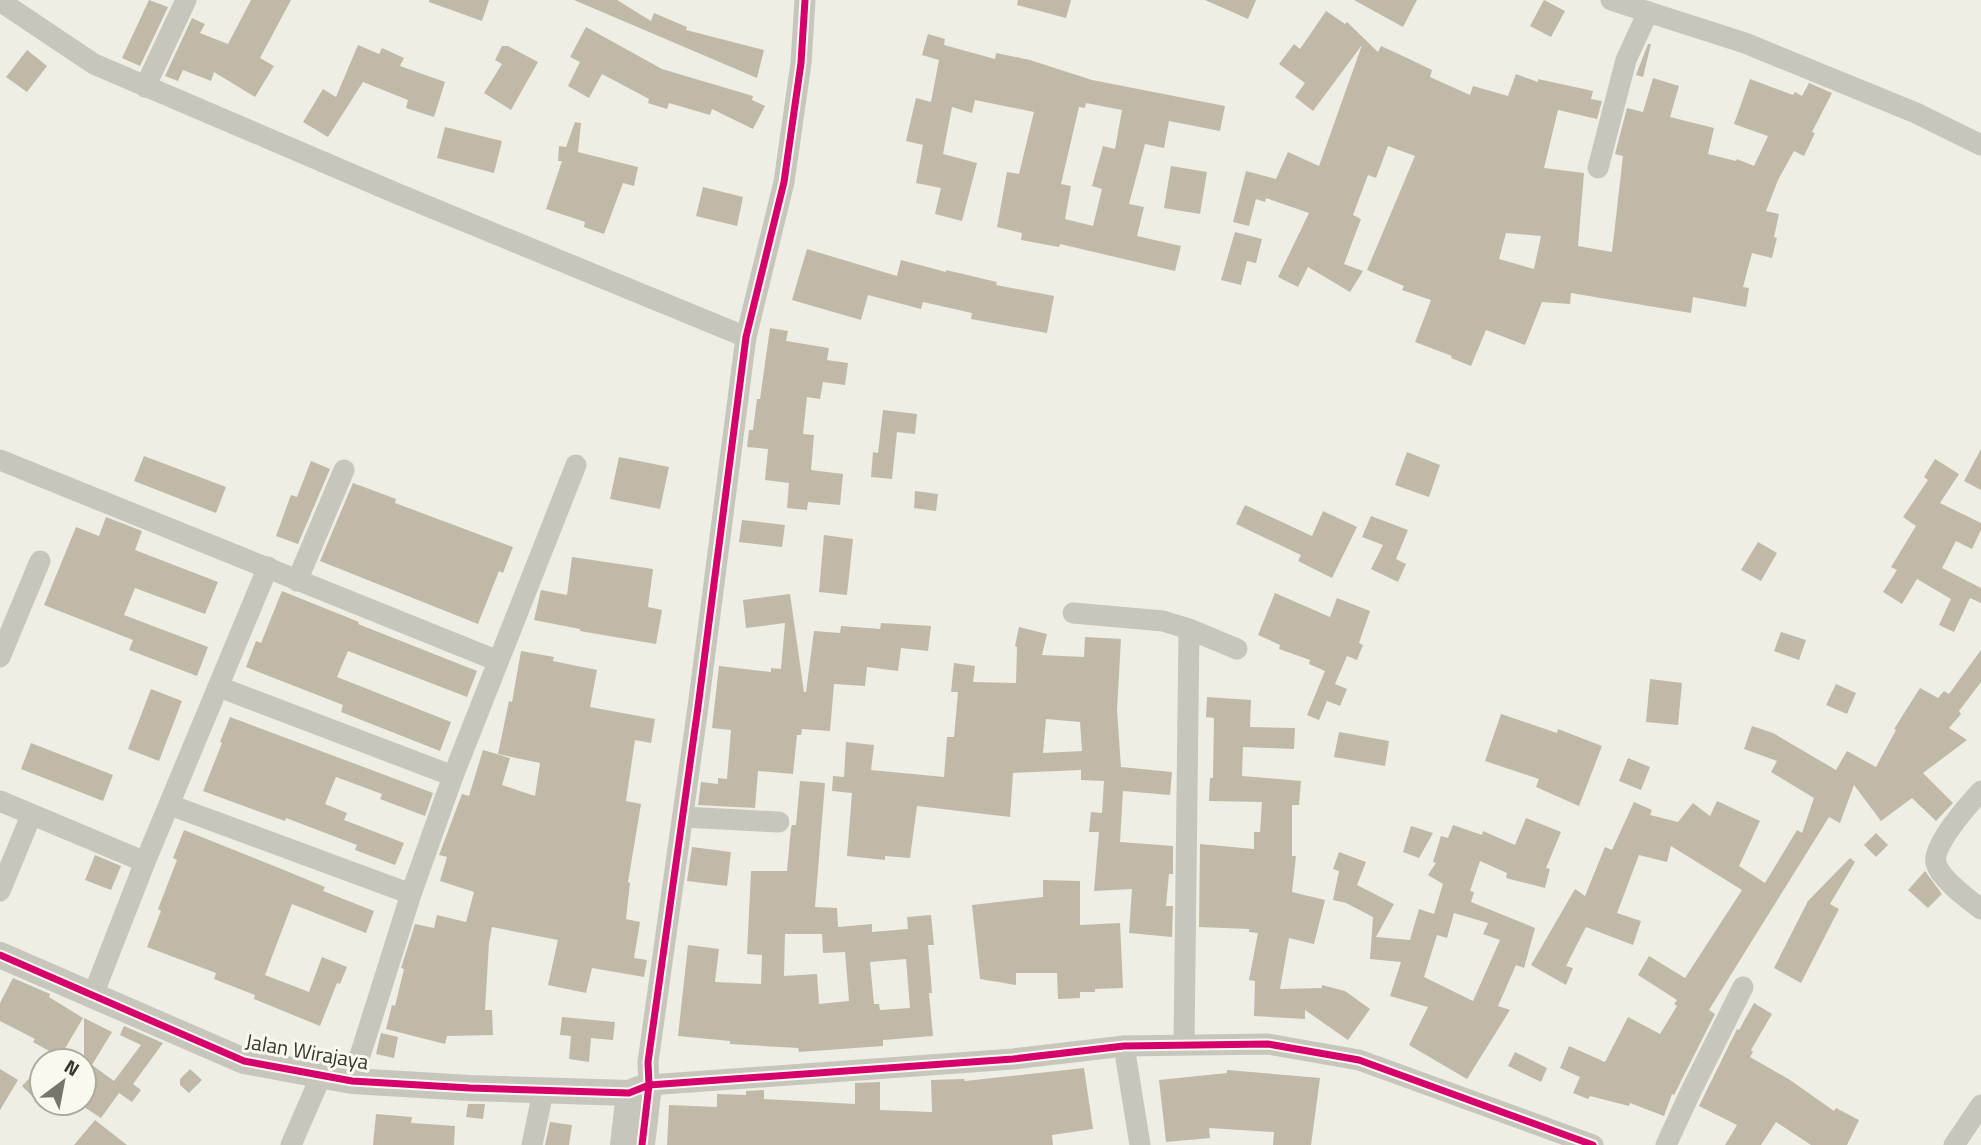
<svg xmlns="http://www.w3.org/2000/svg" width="1981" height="1145" font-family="'Titillium Web',sans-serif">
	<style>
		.building { fill: #c1b9a7; fill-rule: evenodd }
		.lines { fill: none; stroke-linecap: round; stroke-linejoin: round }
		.minor { stroke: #c7c6bd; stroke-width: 21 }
		.tertiary { stroke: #c7c6bd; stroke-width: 26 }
		.cycleway-casing { stroke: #faf9ed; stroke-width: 11 }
		.cycleway { stroke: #d6006c; stroke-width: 7 }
		.labels { text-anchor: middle; stroke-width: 6; stroke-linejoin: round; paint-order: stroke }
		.street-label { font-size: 21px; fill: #39352b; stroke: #faf9ed }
	</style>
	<rect width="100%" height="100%" fill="#eeeee4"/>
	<!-- building -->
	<g class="building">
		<path d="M149,0L168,7L140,66L122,58Z"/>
		<path d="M251,0H291L260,58L274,66L255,97L214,72L211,81L183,70L178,81L165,76L192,18L205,24L200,33L228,44Z"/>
		<path d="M429,0H489L482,21L429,2Z"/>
		<path d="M574,0H617L651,21L654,13L687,27L686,30L764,50L757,78Z"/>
		<path d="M1018,0H1071L1066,18L1017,5Z"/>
		<path d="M1205,0H1256L1248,19Z"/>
		<path d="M1354,0H1417L1403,27Z"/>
		<path d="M1544,0L1565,11L1551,37L1530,26Z"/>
		<path d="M1326,11L1345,24L1347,22L1378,52L1381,46L1405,57L1432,70L1430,77L1470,95L1473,86L1508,96L1516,74L1538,82V79L1593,91L1591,99L1602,101L1597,119L1558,110L1544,168L1584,173L1578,246L1612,252L1623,156L1615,154L1627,108L1643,112L1653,78L1679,86L1670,117L1714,128L1708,154L1736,161L1737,159L1754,166L1768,136L1734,124L1750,79L1793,95L1795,92L1802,96L1809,83L1832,93L1812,132L1815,133L1804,156L1794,151L1778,180L1766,211L1779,214L1774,237L1777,238L1772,258L1752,253L1743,287L1749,288L1746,307L1693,297L1691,313L1571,293L1570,304L1542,302L1525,345L1486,330L1471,366L1451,358L1452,356L1415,342L1431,300L1402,290L1404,286L1367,270L1415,156L1388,146L1376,178L1368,175L1353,215L1361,219L1344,264L1363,271L1350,292L1308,267L1298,287L1278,277L1309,213L1266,198L1265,202L1256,199L1249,226L1233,222L1246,171L1276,179L1288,152L1319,166L1362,45L1313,111L1295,97L1305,83L1279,64L1294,44L1300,49ZM1506,233L1541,236L1534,269L1499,259Z"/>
		<path d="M586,27L662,69L753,96L752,100L765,106L753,129L712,109L710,115L669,103L667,109L648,103L649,99L602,74L589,98L568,86L580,62L570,57Z"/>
		<path d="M928,34L945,39L944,45L995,59L996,53L1030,60L1092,80L1225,106L1220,131L1169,121L1164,148L1145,144L1129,204L1144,207L1137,236L1181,246L1175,271L1060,244L1059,247L1021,240L1022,233L997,227L1007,172L1019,174L1034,112L975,100L972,113L952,107L943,154L977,163L962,221L935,214L941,188L916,183L923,145L906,141L916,98L931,102L939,60L922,55ZM1086,103L1122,110L1115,149L1103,146L1092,186L1102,189L1093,226L1065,219L1071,186L1061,184L1079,107L1085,108Z"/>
		<path d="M1648,44H1651L1643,77L1636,75Z"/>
		<path d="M358,45L379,54L382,48L404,58L400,66L445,82L434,117L406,108L408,100L363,82L328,137L303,122L323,89L336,97Z"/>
		<path d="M502,46H508L538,62L511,110L484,93L502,64L495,60Z"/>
		<path d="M27,50L47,66L27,92L6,77Z"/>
		<path d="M575,122L581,123L578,152L638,167L634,186L623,183L604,234L584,227L585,222L546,209L562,161H558L559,146L566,147Z"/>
		<path d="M445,127L502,141L494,173L437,158Z"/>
		<path d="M1171,166L1207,172L1200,214L1164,208Z"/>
		<path d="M703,187L743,197L737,226L696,216Z"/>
		<path d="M1235,232L1262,239L1256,263L1247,261L1241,285L1221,280Z"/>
		<path d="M807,249L897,276L901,260L946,272V270L997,282L996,285L1054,296L1047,333L971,319L972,313L923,302L921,309L868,295L861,320L792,300Z"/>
		<path d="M770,328L788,331L786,341L829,348L827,360L848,363L845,385L823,382L820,399L807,397L803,434L814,435L811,470L843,474L840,505L808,502L807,510L787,508L789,483L765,480L768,449L747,447L749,430H753L757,399H760Z"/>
		<path d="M883,410L917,414L915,434L897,432L892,479L871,477L873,452L878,453Z"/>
		<path d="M1981,449V490L1964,481Z"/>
		<path d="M1407,452L1440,465L1429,497L1395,485Z"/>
		<path d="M144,456L226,487L216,513L134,481Z"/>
		<path d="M619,457L669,467L660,509L610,499Z"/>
		<path d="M1935,459L1959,474L1940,503L1981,523V530L1972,549L1956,541L1942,568L1981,588V603L1970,598L1954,632L1939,625L1951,599L1917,579L1902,604L1883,592L1897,570L1891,567L1916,526L1903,517L1928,480L1924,477Z"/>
		<path d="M311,461L330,469L298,544L276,536L291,495L297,497Z"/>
		<path d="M353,483L396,499L395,503L513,547L503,573L499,571L478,624L320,561Z"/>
		<path d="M915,491L938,494L936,511L914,508Z"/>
		<path d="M1245,505L1312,536L1323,511L1357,527L1332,578L1298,561L1301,555L1236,524Z"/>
		<path d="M1371,516L1408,530L1396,559L1406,564L1398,582L1371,569L1383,545L1362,537Z"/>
		<path d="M106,517L142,531L135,550L218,582L205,614L135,588L124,615L208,647L197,676L129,650L133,640L44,605L76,527L99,536Z"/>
		<path d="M742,520L785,525L782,547L739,542Z"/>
		<path d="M824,535L853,539L847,595L819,592Z"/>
		<path d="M1758,542L1777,553L1761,581L1741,570Z"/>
		<path d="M572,557L653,569L648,607L662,610L656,644L580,631V629L534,620L541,590L567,595Z"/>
		<path d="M282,591L359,622L358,624L477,671L467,697L348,651L337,677L451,722L440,751L341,712L343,705L246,667L256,641L261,643Z"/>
		<path d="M1275,593L1330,617L1337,598L1370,611L1359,643L1363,645L1357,660L1347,656L1335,684L1347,689L1340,706L1327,701L1319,720L1307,715L1325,671L1309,664L1310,660L1279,649L1280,645L1258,635Z"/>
		<path d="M790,594L804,692H806L814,631L840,633L841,626L880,629L881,623L931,626L928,651L901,648L898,671L867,667L865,686L834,684L830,731L802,729L801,735H797L793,774L758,771L755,808L698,805L701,782L718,784V778L727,779L731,730L712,728L719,666L771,672V668L781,669L785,623L746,628L743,600Z"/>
		<path d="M1019,627L1047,634L1042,655L1084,657L1085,637L1121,639L1117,710L1121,767L1172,772L1170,795L1123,791L1120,842L1173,846V874H1169L1166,906H1173L1172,937L1129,933L1132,889L1094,891L1099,832H1089L1091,812L1102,813L1104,781L1081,780V770L1013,773L1010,817L917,806L910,858L885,856V860L847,856L852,793L832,791L833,776L844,777L846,742L874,745L871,770L944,777L947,737H954L958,692H951L954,663L975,666L973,682L1016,683L1017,647L1015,646ZM1046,719L1080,722L1082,751L1043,753Z"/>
		<path d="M1781,632L1806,640L1799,660L1774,651Z"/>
		<path d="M1981,650V682L1959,711L1961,714L1949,728L1967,740L1923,773L1953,803L1936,821L1912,798L1881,821L1854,785L1840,823L1829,817L1709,1010L1715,1014L1674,1095L1672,1094L1664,1116L1630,1103L1629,1106L1590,1096L1588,1099L1573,1093L1580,1077L1560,1068L1569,1046L1605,1062L1628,1017L1660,1034L1677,1006L1674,1004L1677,1000L1638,975L1649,956L1685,978L1742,890L1671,846L1667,862L1639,855L1617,913L1641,921L1633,945L1586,927L1566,966L1573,968L1566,985L1531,965L1575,889L1585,896L1605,847L1612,850L1634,802L1652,810L1650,815L1678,822L1693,803L1710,816L1717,801L1760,821L1739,866L1765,883L1797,830L1802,833L1814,798L1771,772L1777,761L1744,749L1752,726L1773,733L1836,770L1847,751L1876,767L1896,730L1894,729L1920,688L1938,698L1944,691L1949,694Z"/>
		<path d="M521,651L554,657L553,661L597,670L590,707L655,719L651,743L635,740L626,801L641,804L628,882L630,883L626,919L640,922L634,958L647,960L644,977L592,968L586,993L548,985L558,940L492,927L489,943L485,1010H492L493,1035L447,1036L445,1044L386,1029L392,1005L395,1006L404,969L401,968L415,924L434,928L437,915L466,922L474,892L440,881L447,857L439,855L462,794L469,796L483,750L510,758L502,785L535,796L540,763L498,754L509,701L512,702Z"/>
		<path d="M1650,679L1682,683L1678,725L1646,722Z"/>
		<path d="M1836,684L1856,693L1847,714L1826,705Z"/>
		<path d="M151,689L182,701L159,761L128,749Z"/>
		<path d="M1207,697L1251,700L1250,727L1295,728L1294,749L1243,747L1242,776L1301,781L1299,805H1292V856H1296L1292,892L1325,900L1314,944L1289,938L1280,989L1322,988V985L1345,991L1370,1009L1348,1040L1305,1010V1019L1254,1016L1255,981L1249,980L1258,933L1249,932V929L1199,927L1200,844L1254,849V832H1260L1262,802L1209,801L1210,778H1213L1214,718L1206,717Z"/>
		<path d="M1501,714L1557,733L1558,729L1602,746L1579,806L1536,787L1539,779L1485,761Z"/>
		<path d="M230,717L433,793L425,816L380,799L382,794L336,777L325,804L347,813L344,820L404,843L395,865L355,850L357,845L286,818L285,821L203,791L222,743L220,742Z"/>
		<path d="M1339,732L1389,741L1385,766L1334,757Z"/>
		<path d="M31,743L113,775L103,801L21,769Z"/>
		<path d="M1628,758L1650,767L1641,790L1619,781Z"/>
		<path d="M800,781L825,783L815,907L837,908L838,927L872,924V932L908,929L907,917L931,915L934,945H928L932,993H929L933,1036L883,1040V1046L799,1052L798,1048L730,1044V1041L678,1036L688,945L719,949L715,982L761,984L762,955L747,954L751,871H787L791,828L792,825H796ZM785,934H822L823,953L845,952L849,1001L819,1004L817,974L784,976ZM906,959L910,1008L880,1010L879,1004H874L870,962Z"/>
		<path d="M1526,818L1561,832L1546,868L1550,869L1545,888L1506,878L1507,873L1480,861L1470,891L1474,892L1471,902L1535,928L1524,968L1516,965L1498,1006L1510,1010L1467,1079L1409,1045L1428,1007L1390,996L1401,962L1370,959L1373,917L1346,903L1333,900L1339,871L1333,869L1339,852L1366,862L1357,885L1394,904L1376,937L1410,940L1419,909L1434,914L1443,884L1428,875L1436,863L1433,862L1441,836L1448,838L1453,825L1482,835L1483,831L1515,845ZM1454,913L1488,923L1483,934L1500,940L1473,1001L1424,977L1437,935L1447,938Z"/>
		<path d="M1411,826L1433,833L1419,858L1403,852Z"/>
		<path d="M184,830L284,870L325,887L323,891L374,911L366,933L292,904L265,975L309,992L322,957L347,967L340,984L337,983L320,1026L254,999L255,995L214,979L216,973L147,947L161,911L158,909L177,860L173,858Z"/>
		<path d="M1876,833L1888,845L1876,857L1864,845Z"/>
		<path d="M692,847L731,852L727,886L687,881Z"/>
		<path d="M95,855L121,866L111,890L85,880Z"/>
		<path d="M1850,858L1855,862L1830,904L1839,909L1801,983L1774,968L1808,901Z"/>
		<path d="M1925,871L1942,894L1928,908L1908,890Z"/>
		<path d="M1043,880L1080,881V925L1120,923L1123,988L1095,989V992H1080V998L1058,999L1057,973H1016V985L980,979L972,905L1043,897Z"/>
		<path d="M13,978L50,994L49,997L83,1018L60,1057L33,1042L35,1039L0,1021V1003Z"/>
		<path d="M1754,1003L1772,1014L1751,1050L1753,1052L1750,1057L1790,1080L1834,1111L1836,1108L1859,1120L1847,1145H1811L1776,1122L1761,1145H1725L1737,1125L1699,1106L1737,1029L1739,1030Z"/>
		<path d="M562,1017L615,1022L613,1040L591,1038L589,1062L569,1059L571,1036L560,1035Z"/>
		<path d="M84,1018L112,1032L92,1065L114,1081L141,1045L120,1035L124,1026L163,1043L133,1084L141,1090L132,1102L119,1093L101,1118L84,1107Z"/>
		<path d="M381,1033L398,1037L394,1058L376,1054Z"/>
		<path d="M1515,1052L1547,1068L1541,1082L1508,1066Z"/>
		<path d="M42,1065V1106L22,1086Z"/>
		<path d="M1084,1068L1093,1129L1052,1135L1053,1145H667L669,1105L717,1107V1094L746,1095V1091L764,1090V1099L855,1104V1083L880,1082V1110L932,1112L931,1080L964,1079L965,1081Z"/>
		<path d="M0,1069L18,1080L0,1110Z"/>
		<path d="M190,1069L202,1080L189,1093L180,1085V1079Z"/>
		<path d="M1227,1070L1320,1078L1311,1145H1273L1274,1132L1209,1128L1210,1138L1166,1142L1159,1080L1227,1073Z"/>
		<path d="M468,1104H485L483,1119L466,1117Z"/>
		<path d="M376,1114L412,1117L411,1123L455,1126L454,1145H373Z"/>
		<path d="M95,1120L127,1145H74Z"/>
		<path d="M550,1122L572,1125L569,1145H545Z"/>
	</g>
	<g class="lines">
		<!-- minor -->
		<g class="minor">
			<path d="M805,0L801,63L784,182L746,337L698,707L648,1062L649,1085L1013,1059L1124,1046L1268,1044L1359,1060L1593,1145"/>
			<path d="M1611,0L1745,43L1916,113L1981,145"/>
			<path d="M0,1L94,64L398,194L746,337"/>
			<path d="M145,87L186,0"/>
			<path d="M1598,168L1626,60L1648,12"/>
			<path d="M0,460L498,661"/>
			<path d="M297,581L344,470"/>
			<path d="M1073,613L1163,621L1189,629L1237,649"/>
			<path d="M0,657L40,561"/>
			<path d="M219,687L453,776"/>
			<path d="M1981,791C1969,804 1931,846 1936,863C1940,879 1968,899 1981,909"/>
			<path d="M0,801L145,862"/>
			<path d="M170,805L411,894"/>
			<path d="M683,817L779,822"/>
			<path d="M0,891L31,816"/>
			<path d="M93,995L145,862L268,567"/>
			<path d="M1184,1044L1189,629"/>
			<path d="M1124,1046L1140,1145"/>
			<path d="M352,1081L411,894L453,776L576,465"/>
			<path d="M291,1145L321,1076"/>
			<path d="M532,1145L543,1092"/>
			<path d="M1666,1145L1691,1091L1743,987"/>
			<path d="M1954,1145L1981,1105"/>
		</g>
		<!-- tertiary -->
		<g class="tertiary">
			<path d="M0,955L244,1061L352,1081L470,1088L629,1093L649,1085L642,1145"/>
			<path d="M623,1145L629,1093"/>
		</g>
		<!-- cycleway casing -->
		<g class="cycleway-casing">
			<g id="cycleway">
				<path d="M0,955L244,1061L352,1081L470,1088L629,1093L649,1085L1013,1059L1124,1046L1268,1044L1359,1060L1593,1145"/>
				<path d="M642,1145L649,1085L648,1062L698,707L746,337L784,182L801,63L805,0"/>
			</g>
		</g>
		<!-- cycleway -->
		<use href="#cycleway" class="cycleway"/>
	</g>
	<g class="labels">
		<!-- street labels -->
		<g class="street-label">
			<text transform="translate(307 1052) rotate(10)" y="7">Jalan Wirajaya</text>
		</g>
	</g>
	<!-- north arrow -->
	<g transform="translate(63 1082) rotate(32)"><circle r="33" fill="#faf9ed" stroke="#adab9f" stroke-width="2"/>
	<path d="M0-5L12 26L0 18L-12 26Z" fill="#78766c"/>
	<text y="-10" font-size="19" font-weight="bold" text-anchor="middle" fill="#39352b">N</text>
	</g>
</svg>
